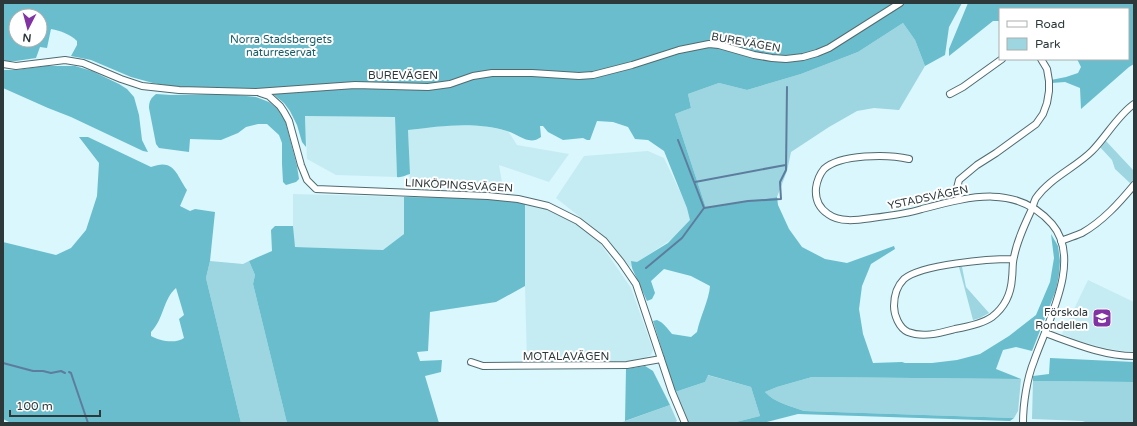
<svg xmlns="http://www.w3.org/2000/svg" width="1137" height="426" font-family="'Varela Round',sans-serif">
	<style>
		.built { fill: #c5ecf3 }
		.green { fill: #9dd5e0 }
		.forest { fill: #6abdcc; fill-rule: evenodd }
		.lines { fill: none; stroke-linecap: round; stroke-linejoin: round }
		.stream { stroke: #5c7d9e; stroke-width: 2 }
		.minor-casing { stroke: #506b70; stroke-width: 8 }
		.minor { stroke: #fff; stroke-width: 6 }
		.labels { text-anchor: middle; stroke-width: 4; stroke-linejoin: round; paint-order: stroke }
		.park-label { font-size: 11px; fill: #185e69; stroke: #fff }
		.street-label { font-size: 11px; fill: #2c383a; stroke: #fff }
		.poi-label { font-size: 11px; fill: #2c383a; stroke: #fff; text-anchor: end }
	</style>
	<rect width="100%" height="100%" fill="#d9f7fd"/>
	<!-- built -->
	<g class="built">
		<path d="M305,116L395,117L397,177L336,175L307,159Z"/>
		<path d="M480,125L508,131L517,145L569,154L549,182L499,165L503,188L410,184L408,130L444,126Z"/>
		<path d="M648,151L664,158L693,219L678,235L630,267L604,236L556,198L584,156Z"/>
		<path d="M293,194L404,197V234L383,250L294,247L293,226Z"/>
		<path d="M525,204L548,209L577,224L600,243L631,288L653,350L651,355L642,359L627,361L527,363L525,286Z"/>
		<path d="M1088,280L1134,302V351H1123L1104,348L1076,340L1062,334Z"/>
	</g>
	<!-- green -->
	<g class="green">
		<path d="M903,23L915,40L925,66L899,110L874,108L857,111L829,127L791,152L787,171L777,197L706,208L675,114L691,108L688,94L719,83L747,90L801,74L858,52Z"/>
		<path d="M1105,140L1134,171V180L1130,183L1115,169L1112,160L1100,147Z"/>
		<path d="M210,261L243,264L249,261L255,275L253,284L287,423H241L206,278Z"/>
		<path d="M959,267H962L966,287L989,313L980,318L973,320Z"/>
		<path d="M707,375L751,387L760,416L732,423H689L675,392L705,382Z"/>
		<path d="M812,377L1021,379L1018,411L1014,418L804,411C791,406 775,403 765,392L777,387Z"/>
		<path d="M1033,381L1134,382V423H1089L1082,421L1032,419Z"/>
		<path d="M670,405L677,421L674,423H620Z"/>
	</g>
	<!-- forest -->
	<g class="forest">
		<path d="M3,3H962L949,27L945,55L925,66L915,40L903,23L858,52L801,74L747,90L719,83L688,94L691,108L675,114L706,208L777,197L778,205L789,229L802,247L825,259L847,263L894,246L895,249L871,264L862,286L859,309L863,334L873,363L902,362L905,363H932L957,360L980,354L1009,336L1036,315L1050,282L1054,258L1051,234L1058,246L1060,261L1059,274L1056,290L1032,351L1016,347L1003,350L996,369L1021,379L812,377L777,387L765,392C775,403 791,406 804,411L1014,418L1010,421L798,414L763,423H732L760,416L751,387L708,375L705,382L675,392L653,321L657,320C664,323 667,328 672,334L691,337L697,332C700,317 709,300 710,286L691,276L664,269L651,281L655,293L652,299L647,301L632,268L631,261L637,262L668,243L690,220L687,208L664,151L648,140L635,139L628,127L613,122L597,121L590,140H587L583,138L563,140L548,132L543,126H540L541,137C529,146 520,135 507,131C475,121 441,126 408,130L410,174C406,175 401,178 397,177L395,117L305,116L306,147L302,142L297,125L290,111L284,103L274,95L257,89L175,87L153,83L131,77L91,60L71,56L77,45V41C70,34 61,31 51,29L47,48L40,47L36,58L16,61H3ZM16,16H40V40H16Z"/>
		<path d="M968,3H1134V64L1129,67L1081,109L1080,88L1065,82L1051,83V80L1066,77L1078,73L1081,67L1077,59H1128V9H1000V21H993L949,56V49Z"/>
		<path d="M45,66H75L92,71L119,84L127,89L134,97L139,115L142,140L148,152L143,151L71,117L48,108L3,88V70H16Z"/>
		<path d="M156,94L171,95L227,94L256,97L269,102L278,109L285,120L297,166L299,179L296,182L286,185L283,182L282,164V143L279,135L267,124H258L246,127L238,133L221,140L190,139L189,152L159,148L156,144L149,108C149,101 151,98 156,94Z"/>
		<path d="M79,137H88L151,167C174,158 176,174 187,190L180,206L190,211L195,209L215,212L210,261L206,278L241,423H11L3,419V242L56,255L71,248L86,230L97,196L99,163ZM176,288L184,315L179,319L184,338C176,344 159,341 151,336V332C164,319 163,299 176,288Z"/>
		<path d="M404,197C444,198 486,195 525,204V286L496,302L430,312L428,351L417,352L420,361L442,360L441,372L425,376L439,423H287L253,284L255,275L249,261L272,251L271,230L275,226H293L295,247L383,250L404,234Z"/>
		<path d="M1050,358L1134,362V382L1033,381V376L1049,374Z"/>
		<path d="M645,366L653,371L670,405L625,421L626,369Z"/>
	</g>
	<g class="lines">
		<!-- stream -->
		<g class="stream">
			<path d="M695,182L780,166L786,165"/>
			<path d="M704,208L748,201L781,199L780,182L786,170L787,87"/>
			<path d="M646,268L682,238L704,208L678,140"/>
			<path d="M3,363L33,371H43L51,373L61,371L65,373"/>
			<path d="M69,372L71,373L73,379L88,423"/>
		</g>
		<!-- minor casing -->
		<g class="minor-casing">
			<g id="minor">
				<path d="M3,64L16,66L65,60L83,63L121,79L142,86L179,90L256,92L355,85L428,87L450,84L473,76L492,73H532L579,76L593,75L632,65L679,50L709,44L719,45L754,55L772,58L786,59L803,57L817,53L829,48L900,3"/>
				<path d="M260,93L269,96L280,106L284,112L289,121L301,165L307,180L316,189L488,196L518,199L548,206L578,221L604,241L621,262L636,284L672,392L685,423"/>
				<path d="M950,94L963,87L1002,59"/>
				<path d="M909,159C888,154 840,154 824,169C819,175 817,181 816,188C815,199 819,208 828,214C840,223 858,220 872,218C889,216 906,214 922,209C968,197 1016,183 1052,224C1083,260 1047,323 1034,361C1027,378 1023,404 1023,423"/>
				<path d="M959,199L957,188L959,180L977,165L996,153L1036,124L1043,114L1047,103L1049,91V81L1047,69L1041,59"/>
				<path d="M1061,241C1068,238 1075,236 1082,233C1103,221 1119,203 1134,185"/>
				<path d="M1013,259C990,259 922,264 904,279C896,287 894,296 894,306C894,315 899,328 908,332C923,338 940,333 955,329C966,327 984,323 992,317C1005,307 1011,294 1012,278C1013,271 1012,264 1014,257C1017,241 1024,226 1031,211C1033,207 1034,201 1036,198C1050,178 1075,168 1092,151C1106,137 1118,115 1134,104"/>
				<path d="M1045,333C1073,343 1103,356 1134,356"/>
				<path d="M471,362L483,366L627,365L661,359"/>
			</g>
		</g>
		<!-- minor -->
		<use href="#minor" class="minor"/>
	</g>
	<!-- icons -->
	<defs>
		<g id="school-square" transform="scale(1)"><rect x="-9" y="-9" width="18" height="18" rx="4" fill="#8233a3" stroke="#fff"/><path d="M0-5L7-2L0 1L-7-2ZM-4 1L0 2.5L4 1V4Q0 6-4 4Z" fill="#fff"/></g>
	</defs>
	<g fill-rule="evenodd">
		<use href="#school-square" x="1102" y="318"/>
	</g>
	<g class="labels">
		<!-- park labels -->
		<g class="park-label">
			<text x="281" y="43">Norra Stadsbergets<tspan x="281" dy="13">naturreservat</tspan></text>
		</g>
		<!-- street labels -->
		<g class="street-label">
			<text transform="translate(746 42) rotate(10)" y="4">BUREVÄGEN</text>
			<text x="403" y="79">BUREVÄGEN</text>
			<text transform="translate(459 185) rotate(3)" y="4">LINKÖPINGSVÄGEN</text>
			<text transform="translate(928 197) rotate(-12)" y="4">YSTADSVÄGEN</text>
			<text x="566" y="360">MOTALAVÄGEN</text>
		</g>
		<!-- poi labels -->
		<g class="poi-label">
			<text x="1088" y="316">Förskola<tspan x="1088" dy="13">Rondellen</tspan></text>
		</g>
	</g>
	<!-- border -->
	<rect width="1137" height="426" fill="none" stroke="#2c383a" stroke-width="8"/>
	<!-- legend -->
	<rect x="999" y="8" width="130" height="52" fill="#ffffff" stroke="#abafb0"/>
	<rect x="1007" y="21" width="20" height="6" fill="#ffffff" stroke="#abafb0"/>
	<text x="1035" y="28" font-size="12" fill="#2c383a">Road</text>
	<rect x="1007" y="38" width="20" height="12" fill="#9dd5e0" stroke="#abafb0"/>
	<text x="1035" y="48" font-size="12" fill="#2c383a">Park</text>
	<!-- north arrow -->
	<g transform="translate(28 28) rotate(186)"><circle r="19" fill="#ffffff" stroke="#abafb0"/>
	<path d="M0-3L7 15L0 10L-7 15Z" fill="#8233a3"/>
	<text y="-6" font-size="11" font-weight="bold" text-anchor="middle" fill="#2c383a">N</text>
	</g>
	<!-- scale -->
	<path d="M10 410v6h90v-6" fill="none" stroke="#2c383a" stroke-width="2"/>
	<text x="16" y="410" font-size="12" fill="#2c383a" stroke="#ffffff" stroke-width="3" paint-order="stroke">100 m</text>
</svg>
